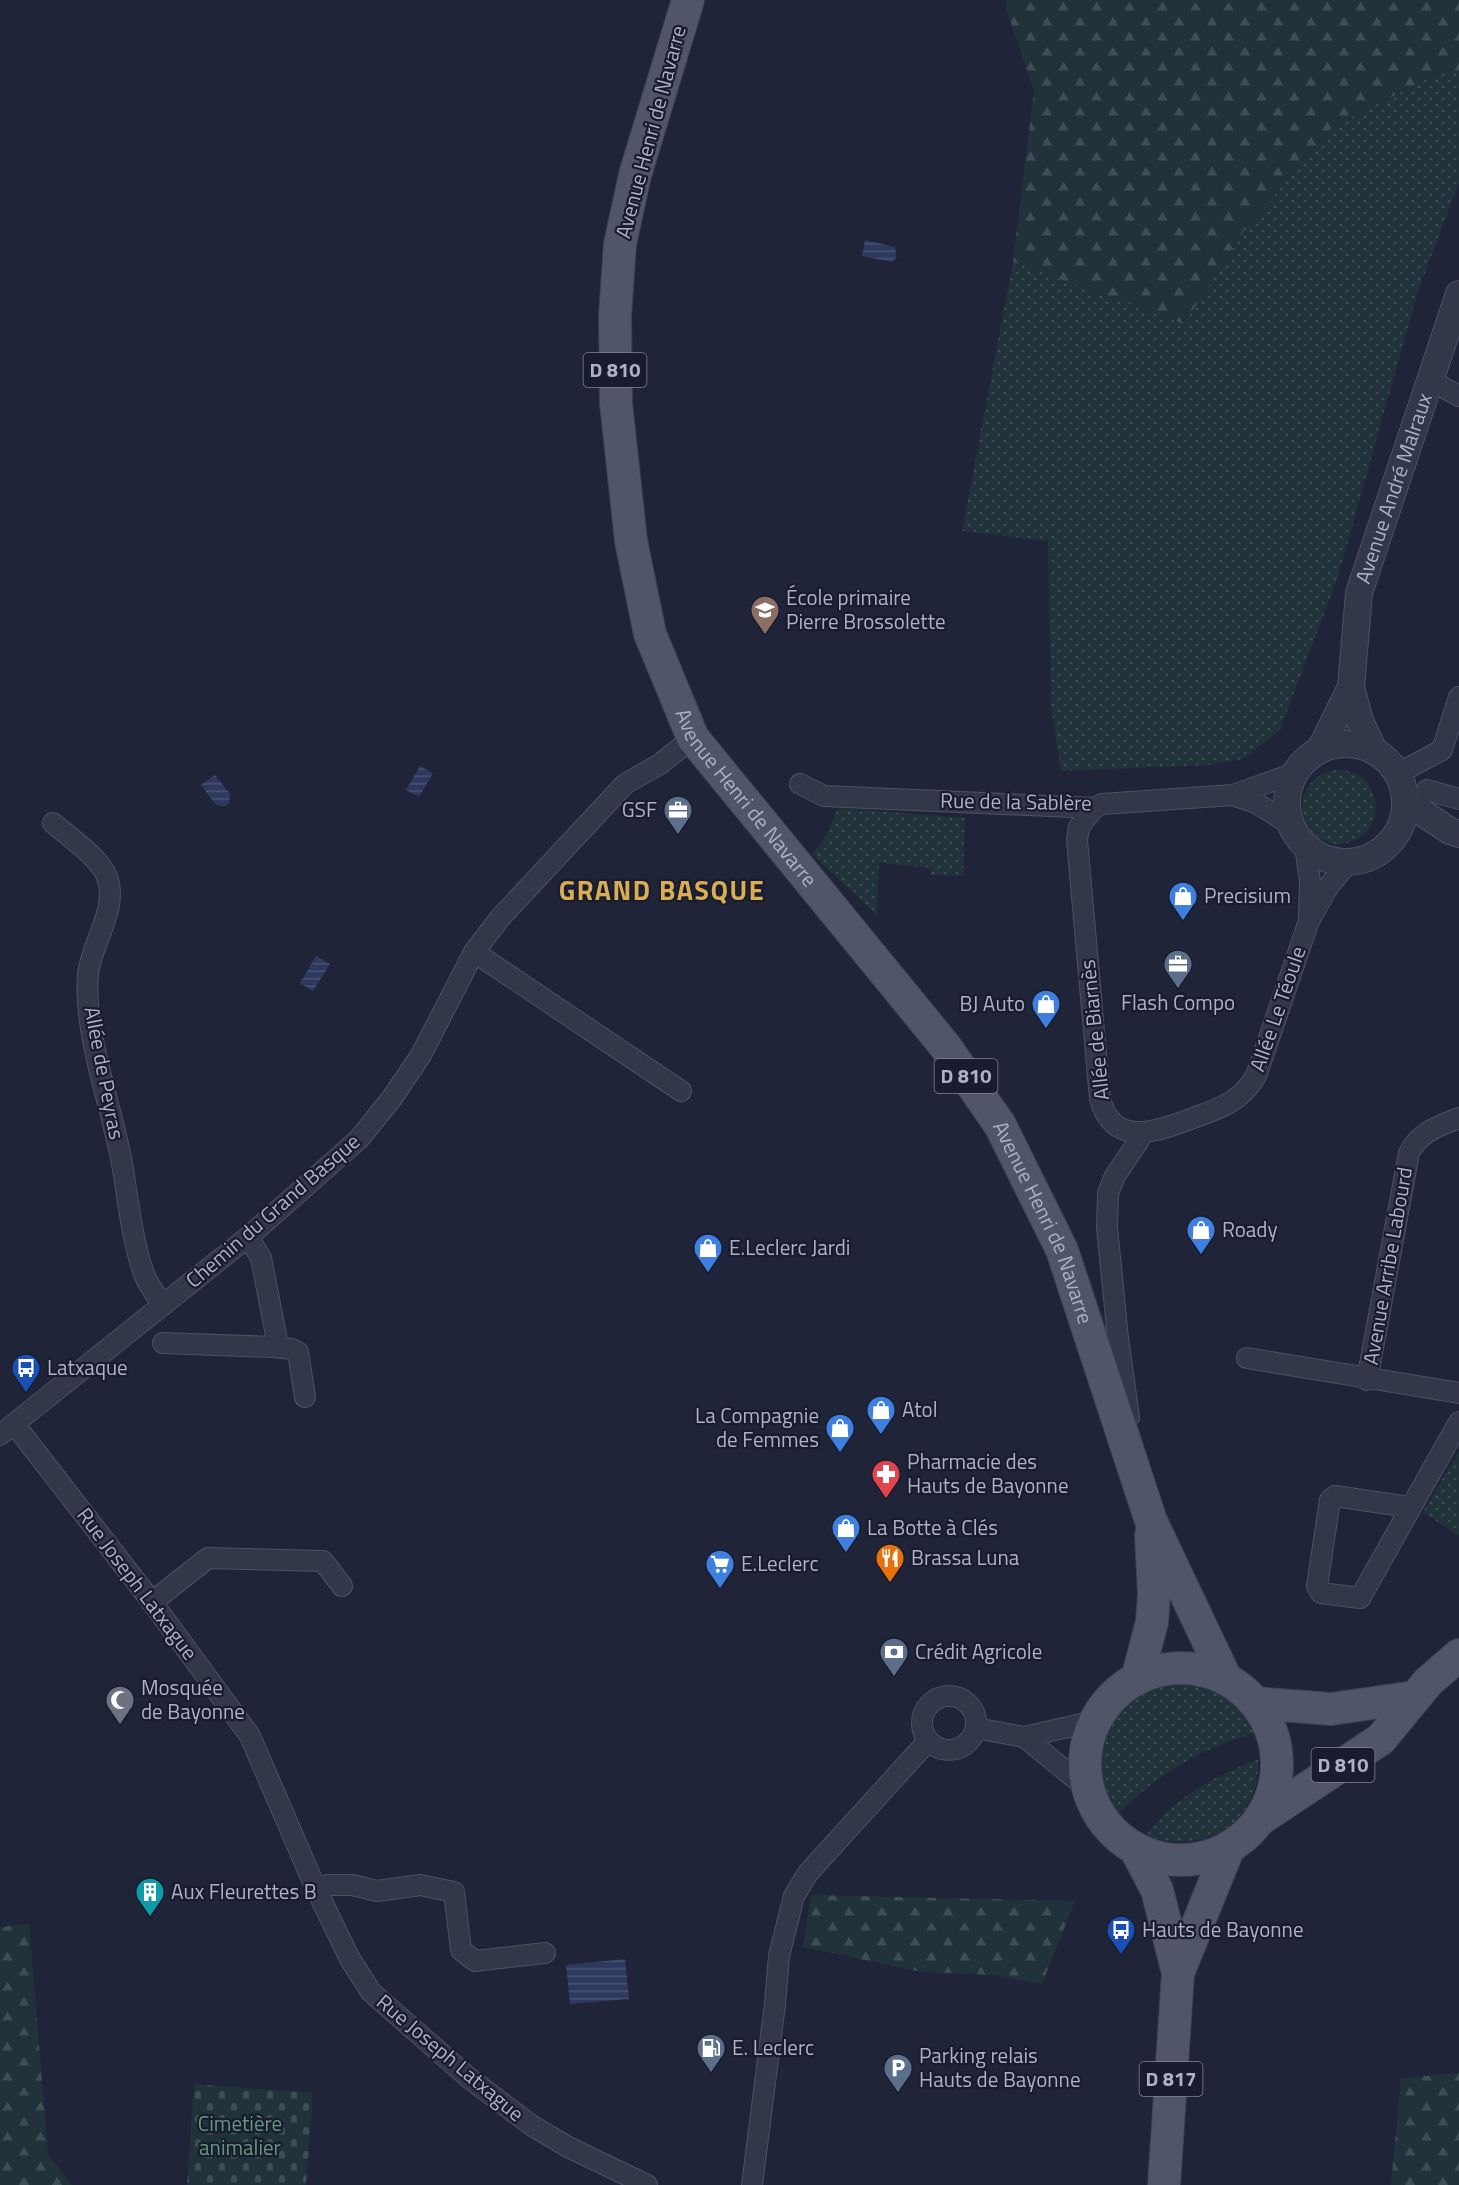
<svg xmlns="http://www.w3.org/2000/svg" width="1459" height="2185" font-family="'Titillium Web',sans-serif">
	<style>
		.green { fill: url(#green-dots) }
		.forest { fill: url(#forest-firs) }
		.cemetery { fill: url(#cemetery-stones) }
		.water { fill: url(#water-rules) }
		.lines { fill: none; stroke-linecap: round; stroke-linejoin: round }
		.minor-casing { stroke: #4d5164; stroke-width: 22 }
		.tertiary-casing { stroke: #4d5164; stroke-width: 28 }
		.primary-casing { stroke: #3c4053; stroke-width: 34 }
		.minor { stroke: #33374a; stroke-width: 20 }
		.tertiary { stroke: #33374a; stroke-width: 26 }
		.primary { stroke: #50556a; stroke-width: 32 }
		.labels { text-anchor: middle; stroke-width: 4.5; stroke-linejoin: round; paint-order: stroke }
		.shield { fill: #181c2e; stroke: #808498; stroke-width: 1.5 }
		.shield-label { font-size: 20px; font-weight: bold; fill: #adb1c6 }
		.street-label { font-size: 21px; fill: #adb1c6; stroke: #181c2e }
		.poi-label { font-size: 21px; fill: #adb1c6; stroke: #181c2e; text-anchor: start }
		.park-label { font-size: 21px; fill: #63987b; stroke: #181c2e }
		.district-label { font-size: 27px; font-weight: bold; letter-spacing: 1.5px; fill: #daad54; stroke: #181c2e }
	</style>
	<defs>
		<pattern id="green-dots" width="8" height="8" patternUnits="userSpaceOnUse" patternTransform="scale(1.5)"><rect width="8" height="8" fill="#21323a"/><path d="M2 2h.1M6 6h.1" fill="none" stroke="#3f4d55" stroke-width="1.8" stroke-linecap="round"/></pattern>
		<pattern id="forest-firs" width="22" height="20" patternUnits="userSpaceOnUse" patternTransform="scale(1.5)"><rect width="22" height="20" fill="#21323a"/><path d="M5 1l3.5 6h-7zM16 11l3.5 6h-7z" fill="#3f4d55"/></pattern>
		<pattern id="cemetery-stones" width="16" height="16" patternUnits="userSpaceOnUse" patternTransform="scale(1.5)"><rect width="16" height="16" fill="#21323a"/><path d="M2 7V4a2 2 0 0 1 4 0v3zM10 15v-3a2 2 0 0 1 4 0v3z" fill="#3f4d55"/></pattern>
		<pattern id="water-rules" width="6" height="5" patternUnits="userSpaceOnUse" patternTransform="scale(1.5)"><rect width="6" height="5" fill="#2f3960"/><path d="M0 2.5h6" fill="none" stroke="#4a5375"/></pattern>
	</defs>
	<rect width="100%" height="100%" fill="#1f2439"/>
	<!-- green -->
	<g class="green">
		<path d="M1442,71H1459V183L1418,291L1338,577L1280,730L1243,759L1209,765L1061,771L1051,706L1048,541L962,531L1013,262L1184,324L1243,232L1332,127Z"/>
		<circle cx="1339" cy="807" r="37"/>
		<path d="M838,808L965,818L963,876L930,875L932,868L879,863L877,915L812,854L825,838Z"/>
		<path d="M1459,1451V1536L1423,1512Z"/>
		<path d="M1170,1684C1212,1685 1234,1695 1254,1734C1204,1746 1154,1777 1118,1814C1076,1761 1107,1697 1170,1684Z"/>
		<path d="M1258,1759C1261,1824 1203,1856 1145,1836C1174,1797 1214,1777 1258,1759Z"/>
	</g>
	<!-- forest -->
	<g class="forest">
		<path d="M1007,0H1459V71H1442L1332,127L1243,232L1184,324L1013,262L1034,91L1006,9Z"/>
		<path d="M811,1895L1075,1901L1042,1984L992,1975L922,1972L803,1947Z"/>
		<path d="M29,1924L48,2154L72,2185H0V1927Z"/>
		<path d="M1459,2073V2185H1391L1401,2078Z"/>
	</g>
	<!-- cemetery -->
	<path class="cemetery" d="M194,2084L313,2093L306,2185H187Z"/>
	<!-- water -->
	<g class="water">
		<path d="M865,240L895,247L897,257L892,262L862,256Z"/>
		<path d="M420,766L433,773L419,797L406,790Z"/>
		<path d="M215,775L230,794L229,803L225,806L216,805L201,785Z"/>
		<path d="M316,956L330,964L313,991L300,983Z"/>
		<path d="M625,1959L629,1999L570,2004L566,1965Z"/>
	</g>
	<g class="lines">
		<!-- minor casing -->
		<g class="minor-casing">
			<g id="minor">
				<path d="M1430,380L1459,396"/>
				<path d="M1397,774L1442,750L1459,697"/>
				<path d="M800,784L824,796L1094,808L1102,804L1233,795L1295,773"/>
				<path d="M1427,790L1459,799"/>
				<path d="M1233,795L1256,803L1291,825"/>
				<path d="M1094,808L1079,827L1077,840L1100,1099C1113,1146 1153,1133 1188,1120C1217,1109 1239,1104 1256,1076L1309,921L1328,887L1349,862"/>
				<path d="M53,823C68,836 101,859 107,877C119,908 91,944 88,974C83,1030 110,1102 121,1158C128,1196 131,1237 144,1274C148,1285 156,1295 163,1305"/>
				<path d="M1305,845L1310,882L1309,918"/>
				<path d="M474,952L681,1091"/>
				<path d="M163,1343L273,1347L276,1335L261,1258L248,1237"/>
				<path d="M273,1347L292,1349L298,1352L305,1397"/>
				<path d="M1247,1358L1459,1393"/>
				<path d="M1367,1380L1409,1153C1419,1132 1439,1126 1459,1118"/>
				<path d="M1129,1417L1118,1338L1107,1227L1108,1193L1115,1176L1143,1134"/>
				<path d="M15,1425L152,1602L250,1736L316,1889L350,1959L371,1992L469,2078L531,2125L568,2147L647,2185"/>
				<path d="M0,1435L248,1237L359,1139L392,1098L421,1055L474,952L500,918L625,784L660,764L693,738"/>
				<path d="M1409,1507L1335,1496L1330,1500L1317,1586L1321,1593L1360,1598L1459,1422"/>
				<path d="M152,1602L208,1558L323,1561L342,1586"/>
				<circle cx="949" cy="1723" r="27"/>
				<path d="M976,1728L1024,1737L1095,1721"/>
				<path d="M1024,1737L1088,1789"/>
				<path d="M316,1889L327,1885H352L377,1891L420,1885L454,1892L461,1950L475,1961L545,1953"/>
				<path d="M752,2185L775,2004L779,1956L794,1896L808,1873L928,1741"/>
			</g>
		</g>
		<!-- tertiary casing -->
		<g class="tertiary-casing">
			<g id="tertiary">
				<circle cx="1346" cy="803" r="59"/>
				<path d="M1320,750L1351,687"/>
				<path id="s1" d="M1374,751L1360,721L1351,687L1359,593L1459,294"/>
				<path d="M1405,801L1450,831L1459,834"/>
			</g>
		</g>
		<!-- primary casing -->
		<g class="primary-casing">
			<g id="primary">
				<path id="s2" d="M688,0L635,175L620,244L615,316L616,403L631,541L650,634L693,738L945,1046L1000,1125L1062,1250L1151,1521L1226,1679"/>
				<circle cx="1181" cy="1764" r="96"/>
				<path d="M1137,1679L1152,1622L1154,1594L1151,1535"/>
				<path d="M1255,1703L1331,1709L1415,1697"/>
				<path d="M1259,1820L1381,1739L1428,1682L1459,1655"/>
				<path d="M1135,1848L1157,1890L1178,1973L1164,2185"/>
				<path d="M1178,1973L1229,1847"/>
			</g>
		</g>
		<!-- minor -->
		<use href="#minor" class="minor"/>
		<!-- tertiary -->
		<use href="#tertiary" class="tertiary"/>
		<!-- primary -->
		<use href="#primary" class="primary"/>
	</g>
	<!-- icons -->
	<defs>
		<g id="school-pin" transform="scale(1.5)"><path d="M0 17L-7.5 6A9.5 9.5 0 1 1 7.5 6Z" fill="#8d6e63" stroke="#181c2e"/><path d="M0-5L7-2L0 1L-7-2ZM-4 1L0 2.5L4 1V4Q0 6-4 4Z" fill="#fff"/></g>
		<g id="office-pin" transform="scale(1.5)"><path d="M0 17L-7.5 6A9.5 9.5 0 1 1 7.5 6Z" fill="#5c6f8a" stroke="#181c2e"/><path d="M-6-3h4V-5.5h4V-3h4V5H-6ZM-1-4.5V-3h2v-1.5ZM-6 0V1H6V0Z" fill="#fff"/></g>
		<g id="shop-pin" transform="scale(1.5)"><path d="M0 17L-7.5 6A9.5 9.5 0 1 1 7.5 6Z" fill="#3f7fe0" stroke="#181c2e"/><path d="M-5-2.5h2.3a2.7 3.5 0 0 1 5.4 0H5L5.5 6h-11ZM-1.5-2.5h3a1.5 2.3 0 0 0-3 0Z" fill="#fff"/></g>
		<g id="bus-pin" transform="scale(1.5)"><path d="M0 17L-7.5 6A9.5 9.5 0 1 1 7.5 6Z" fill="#1a4fb4" stroke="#181c2e"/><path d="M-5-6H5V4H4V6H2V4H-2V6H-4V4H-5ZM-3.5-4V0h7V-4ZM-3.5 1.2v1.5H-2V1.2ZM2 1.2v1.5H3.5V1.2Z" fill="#fff"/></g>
		<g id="pharmacy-pin" transform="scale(1.5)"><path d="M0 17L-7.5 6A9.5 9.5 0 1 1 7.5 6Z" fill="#e0444e" stroke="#181c2e"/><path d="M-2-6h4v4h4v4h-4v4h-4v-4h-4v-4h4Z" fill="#fff"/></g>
		<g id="restaurant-pin" transform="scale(1.5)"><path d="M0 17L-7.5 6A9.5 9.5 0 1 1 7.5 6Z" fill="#e8710a" stroke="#181c2e"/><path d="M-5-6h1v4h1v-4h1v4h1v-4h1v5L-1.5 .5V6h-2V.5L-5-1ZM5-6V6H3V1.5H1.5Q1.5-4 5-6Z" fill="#fff"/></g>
		<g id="supermarket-pin" transform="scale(1.5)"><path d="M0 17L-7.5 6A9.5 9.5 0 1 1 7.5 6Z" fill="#3f7fe0" stroke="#181c2e"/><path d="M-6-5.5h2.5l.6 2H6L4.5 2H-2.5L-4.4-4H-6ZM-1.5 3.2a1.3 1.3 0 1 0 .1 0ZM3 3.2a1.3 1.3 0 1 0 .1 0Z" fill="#fff"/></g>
		<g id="bank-pin" transform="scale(1.5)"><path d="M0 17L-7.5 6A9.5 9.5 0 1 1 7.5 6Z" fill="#5c6f8a" stroke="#181c2e"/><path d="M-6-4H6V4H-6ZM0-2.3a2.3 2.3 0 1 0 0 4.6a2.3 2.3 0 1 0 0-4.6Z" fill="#fff"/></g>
		<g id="mosque-pin" transform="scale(1.5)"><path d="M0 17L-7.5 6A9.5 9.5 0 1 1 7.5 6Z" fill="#6b7280" stroke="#181c2e"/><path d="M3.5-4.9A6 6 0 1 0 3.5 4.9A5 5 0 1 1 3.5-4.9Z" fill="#fff"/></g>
		<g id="building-pin" transform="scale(1.5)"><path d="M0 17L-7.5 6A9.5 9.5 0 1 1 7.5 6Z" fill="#0f9aa8" stroke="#181c2e"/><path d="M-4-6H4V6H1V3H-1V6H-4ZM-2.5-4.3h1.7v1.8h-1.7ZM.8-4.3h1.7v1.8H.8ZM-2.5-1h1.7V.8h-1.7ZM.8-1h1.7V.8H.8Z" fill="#fff"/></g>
		<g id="fuel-pin" transform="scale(1.5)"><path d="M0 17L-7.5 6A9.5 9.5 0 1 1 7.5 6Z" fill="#5c6f8a" stroke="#181c2e"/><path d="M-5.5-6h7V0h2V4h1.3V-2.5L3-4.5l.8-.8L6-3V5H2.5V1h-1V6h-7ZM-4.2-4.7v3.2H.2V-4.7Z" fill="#fff"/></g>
		<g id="parking-pin" transform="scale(1.5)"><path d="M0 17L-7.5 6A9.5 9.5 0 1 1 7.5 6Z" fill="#5c6f8a" stroke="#181c2e"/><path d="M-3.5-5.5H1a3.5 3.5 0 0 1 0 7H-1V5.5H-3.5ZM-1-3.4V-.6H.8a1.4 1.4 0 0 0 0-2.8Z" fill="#fff"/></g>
	</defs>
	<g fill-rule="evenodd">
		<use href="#school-pin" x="765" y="610"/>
		<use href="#office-pin" x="678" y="810"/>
		<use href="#shop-pin" x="1183" y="896"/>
		<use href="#office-pin" x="1178" y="964"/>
		<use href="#shop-pin" x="1046" y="1004"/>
		<use href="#shop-pin" x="1201" y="1230"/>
		<use href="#shop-pin" x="708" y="1248"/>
		<use href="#bus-pin" x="26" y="1368"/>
		<use href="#shop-pin" x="881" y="1410"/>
		<use href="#shop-pin" x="840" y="1428"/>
		<use href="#pharmacy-pin" x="886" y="1474"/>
		<use href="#shop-pin" x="846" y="1528"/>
		<use href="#restaurant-pin" x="890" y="1558"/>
		<use href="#supermarket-pin" x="720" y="1564"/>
		<use href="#bank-pin" x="894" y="1652"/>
		<use href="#mosque-pin" x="120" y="1700"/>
		<use href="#building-pin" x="150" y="1892"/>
		<use href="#bus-pin" x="1121" y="1930"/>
		<use href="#fuel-pin" x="711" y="2048"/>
		<use href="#parking-pin" x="898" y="2068"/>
	</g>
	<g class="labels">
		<!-- shield labels -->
		<g class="shield">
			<rect x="583.5" y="353" width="63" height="34" rx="4.5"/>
			<rect x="934.5" y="1059" width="63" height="34" rx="4.5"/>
			<rect x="1311.5" y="1748" width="63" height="34" rx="4.5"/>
			<rect x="1139.5" y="2062" width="63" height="34" rx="4.5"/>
		</g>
		<g class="shield-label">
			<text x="615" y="377">D 810</text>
			<text x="966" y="1083">D 810</text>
			<text x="1343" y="1772">D 810</text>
			<text x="1171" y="2086">D 817</text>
		</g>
		<!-- street labels -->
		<g class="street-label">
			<text transform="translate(651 132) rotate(-75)" y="7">Avenue Henri de Navarre</text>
			<text dy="7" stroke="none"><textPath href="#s1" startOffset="273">Avenue André Malraux</textPath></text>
			<text dy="7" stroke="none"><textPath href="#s2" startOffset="838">Avenue Henri de Navarre</textPath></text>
			<text transform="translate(1016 802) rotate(1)" y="7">Rue de la Sablère</text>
			<text transform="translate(1278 1009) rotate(-71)" y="7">Allée Le Téoule</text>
			<text transform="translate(1095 1030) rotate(-96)" y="7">Allée de Biarnès</text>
			<text transform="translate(104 1073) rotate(79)" y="7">Allée de Peyras</text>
			<text transform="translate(273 1211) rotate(-41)" y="7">Chemin du Grand Basque</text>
			<text dy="7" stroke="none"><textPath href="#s2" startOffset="1360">Avenue Henri de Navarre</textPath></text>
			<text transform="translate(1388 1266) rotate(-80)" y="7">Avenue Arribe Labourd</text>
			<text transform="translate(137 1584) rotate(53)" y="7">Rue Joseph Latxague</text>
			<text transform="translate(450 2058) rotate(40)" y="7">Rue Joseph Latxague</text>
		</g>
		<!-- poi labels -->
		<g class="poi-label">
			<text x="786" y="605">École primaire<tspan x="786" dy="24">Pierre Brossolette</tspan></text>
			<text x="657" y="817" text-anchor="end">GSF</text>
			<text x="1204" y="903">Precisium</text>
			<text x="1178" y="1010" text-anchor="middle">Flash Compo</text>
			<text x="1025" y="1011" text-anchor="end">BJ Auto</text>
			<text x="1222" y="1237">Roady</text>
			<text x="729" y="1255">E.Leclerc Jardi</text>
			<text x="47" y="1375">Latxaque</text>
			<text x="902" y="1417">Atol</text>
			<text x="819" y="1423" text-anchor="end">La Compagnie<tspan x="819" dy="24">de Femmes</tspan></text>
			<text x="907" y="1469">Pharmacie des<tspan x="907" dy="24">Hauts de Bayonne</tspan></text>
			<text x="867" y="1535">La Botte à Clés</text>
			<text x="911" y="1565">Brassa Luna</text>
			<text x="741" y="1571">E.Leclerc</text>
			<text x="915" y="1659">Crédit Agricole</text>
			<text x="141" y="1695">Mosquée<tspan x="141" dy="24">de Bayonne</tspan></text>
			<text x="171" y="1899">Aux Fleurettes B</text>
			<text x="1142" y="1937">Hauts de Bayonne</text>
			<text x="732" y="2055">E. Leclerc</text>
			<text x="919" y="2063">Parking relais<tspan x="919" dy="24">Hauts de Bayonne</tspan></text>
		</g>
		<!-- park labels -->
		<g class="park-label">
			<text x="240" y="2131">Cimetière<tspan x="240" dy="24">animalier</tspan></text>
		</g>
		<!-- district labels -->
		<g class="district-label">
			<text x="662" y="900">GRAND BASQUE</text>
		</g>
	</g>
</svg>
